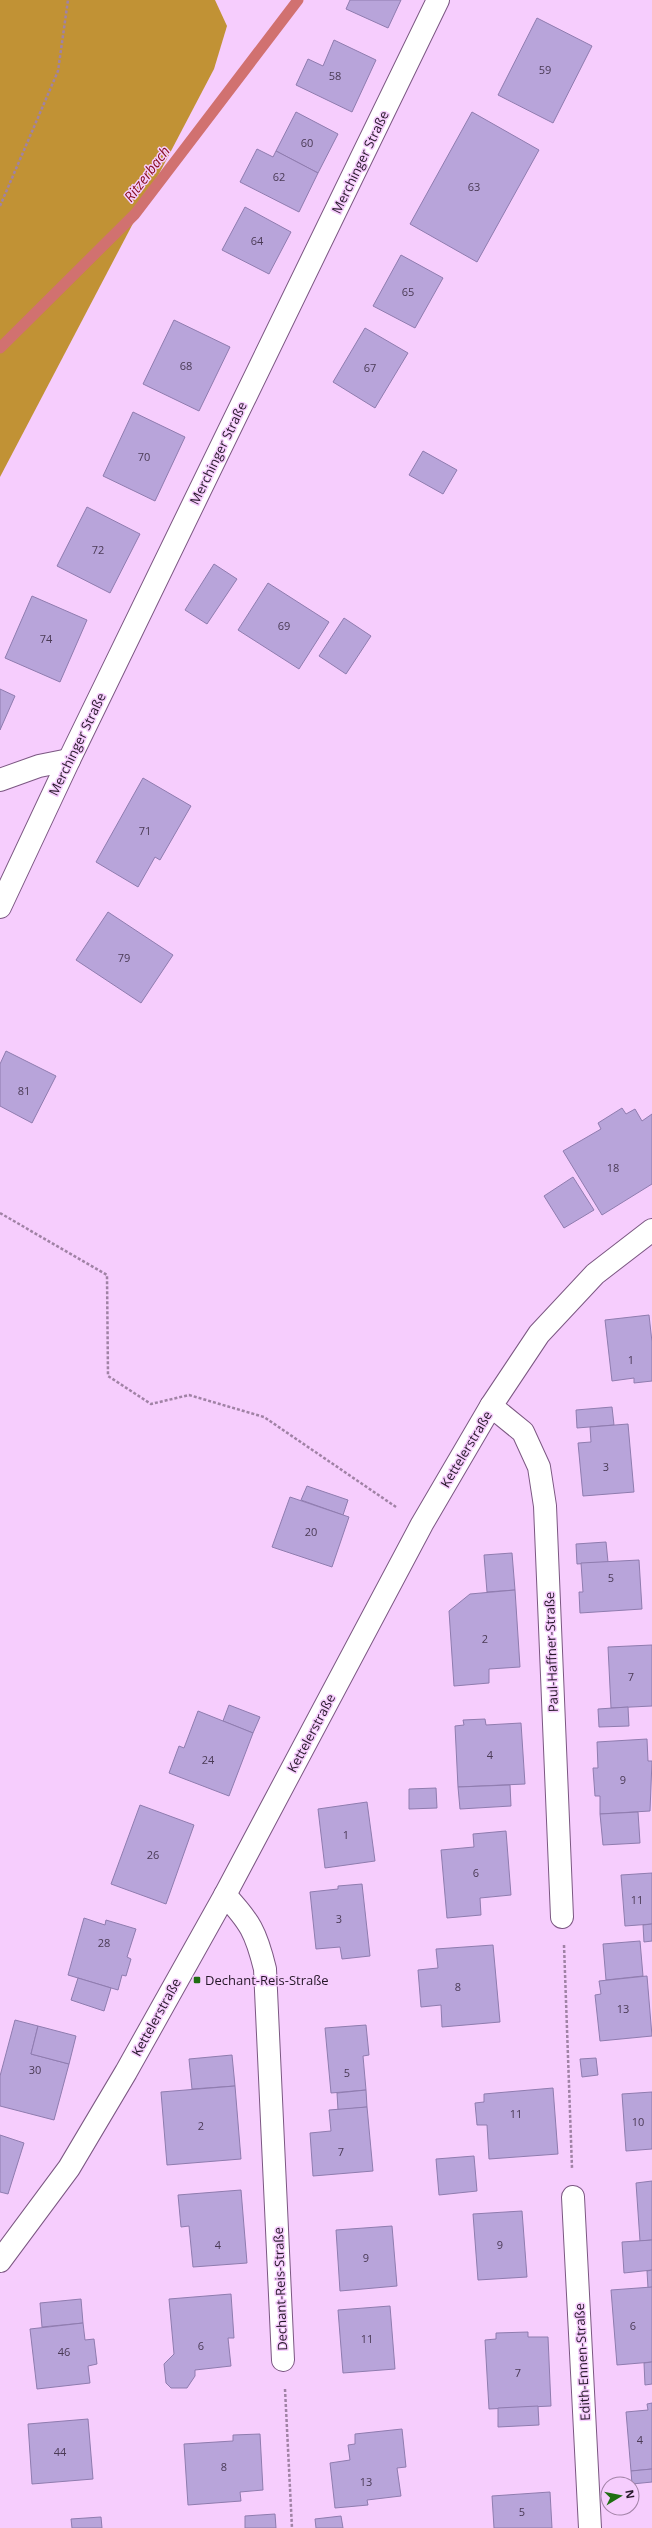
<svg xmlns="http://www.w3.org/2000/svg" width="652" height="2528" font-family="'Open Sans',sans-serif">
	<style>
		.forest { fill: #c19235 }
		.lines { fill: none; stroke-linecap: round; stroke-linejoin: round }
		.stream { stroke: #d17170; stroke-width: 11 }
		.building { fill: #b8a4da; stroke: #8f7caf }
		.minor-casing { stroke: #7b5782; stroke-width: 24 }
		.tertiary-casing { stroke: #7b5782; stroke-width: 24 }
		.path { stroke: #a082a5; stroke-width: 2.5; stroke-dasharray: 3 2; stroke-linecap: butt }
		.minor { stroke: #fff; stroke-width: 22 }
		.tertiary { stroke: #fff; stroke-width: 22 }
		.poi-dot { fill: #1f6e12; stroke: #f6cdfd; stroke-width: 1.5 }
		.labels { text-anchor: middle; stroke-width: 3; stroke-linejoin: round; paint-order: stroke }
		.number-label { font-size: 11px; fill: #4a3a55 }
		.street-label { font-size: 13px; fill: #261729; stroke: #f6cdfd }
		.poi-label { font-size: 13px; fill: #261729; stroke: #f6cdfd; text-anchor: start }
		.water-label { font-size: 14px; font-style: italic; fill: #891122; stroke: #f6cdfd }
	</style>
	<rect width="100%" height="100%" fill="#f6cdfd"/>
	<!-- forest -->
	<path class="forest" d="M0,0H215L227,26L214,69L0,477Z"/>
	<g class="lines">
		<!-- stream -->
		<path class="stream" d="M0,348L135,214L298,0"/>
	</g>
	<!-- building -->
	<g class="building">
		<path d="M350,0H401L388,28L346,9Z"/>
		<path d="M537,18L592,46L553,123L498,95Z"/>
		<path d="M334,40L376,60L352,112L296,85L308,59L323,66Z"/>
		<path d="M296,112L338,134L318,173L276,151Z"/>
		<path d="M472,112L539,150L477,262L410,224Z"/>
		<path d="M257,149L273,157L276,151L318,173L299,212L240,182Z"/>
		<path d="M245,207L291,232L269,274L222,250Z"/>
		<path d="M401,255L443,278L415,328L373,306Z"/>
		<path d="M174,320L230,347L199,411L143,384Z"/>
		<path d="M365,328L408,353L375,408L333,382Z"/>
		<path d="M133,412L185,437L155,501L103,476Z"/>
		<path d="M423,451L457,470L443,494L409,475Z"/>
		<path d="M87,507L140,534L110,593L57,566Z"/>
		<path d="M214,564L237,579L207,624L185,610Z"/>
		<path d="M268,583L329,622L299,669L238,630Z"/>
		<path d="M32,596L87,620L60,682L5,658Z"/>
		<path d="M344,618L371,636L346,674L319,656Z"/>
		<path d="M0,689L15,696L0,730Z"/>
		<path d="M143,778L191,806L160,860L155,857L138,887L96,862Z"/>
		<path d="M108,912L173,955L141,1003L76,960Z"/>
		<path d="M6,1051L56,1076L32,1123L0,1106V1064Z"/>
		<path d="M622,1108L626,1114L635,1109L642,1121L652,1114V1184L602,1215L563,1151L601,1129L598,1123Z"/>
		<path d="M573,1177L594,1210L564,1228L544,1196Z"/>
		<path d="M649,1315L652,1342V1381L634,1383V1378L612,1381L605,1320Z"/>
		<path d="M612,1407L614,1425L577,1428L576,1410Z"/>
		<path d="M628,1424L634,1492L583,1496L578,1443L591,1442L590,1427Z"/>
		<path d="M307,1486L348,1500L343,1515L301,1500Z"/>
		<path d="M290,1497L349,1517L332,1567L272,1547Z"/>
		<path d="M606,1542L608,1562L577,1564L576,1544Z"/>
		<path d="M512,1553L515,1590L487,1592L484,1555Z"/>
		<path d="M639,1560L642,1609L580,1613L579,1592H583L581,1563Z"/>
		<path d="M515,1590L520,1667L489,1669V1683L454,1686L449,1611L470,1594Z"/>
		<path d="M652,1645V1706L611,1708L608,1647Z"/>
		<path d="M229,1705L260,1717L253,1733L223,1721Z"/>
		<path d="M628,1707L629,1726L599,1727L598,1709Z"/>
		<path d="M198,1711L253,1733L229,1796L169,1773L179,1746L184,1748Z"/>
		<path d="M485,1719L486,1725L521,1723L525,1784L458,1787L455,1726L464,1725L463,1720Z"/>
		<path d="M647,1739L648,1761H652L650,1811L600,1814V1796H595L593,1768H598L597,1742Z"/>
		<path d="M510,1785L511,1806L460,1809L458,1787Z"/>
		<path d="M436,1788L437,1808L409,1809V1789Z"/>
		<path d="M367,1802L375,1861L325,1868L318,1809Z"/>
		<path d="M140,1805L194,1825L166,1904L111,1884Z"/>
		<path d="M638,1812L640,1843L603,1845L600,1814Z"/>
		<path d="M506,1831L511,1895L480,1898L481,1915L447,1918L441,1850L474,1847L473,1834Z"/>
		<path d="M652,1873V1924L625,1926L621,1875Z"/>
		<path d="M362,1884L370,1956L342,1959L340,1947L316,1949L310,1892L338,1889V1886Z"/>
		<path d="M84,1918L105,1925L106,1920L136,1929L127,1957L131,1959L126,1976L122,1975L118,1990L68,1975Z"/>
		<path d="M652,1924V1941L644,1942L643,1925Z"/>
		<path d="M640,1941L643,1976L606,1980L603,1944Z"/>
		<path d="M493,1945L500,2022L442,2027L441,2005L421,2007L418,1970L438,1968L436,1949Z"/>
		<path d="M647,1976L652,2036L600,2041L595,1995L601,1994L599,1981Z"/>
		<path d="M78,1978L111,1988L104,2011L71,2000Z"/>
		<path d="M15,2020L38,2026L31,2054L69,2064L54,2120L0,2106V2076Z"/>
		<path d="M366,2025L369,2055L363,2056L366,2090L331,2093L325,2028Z"/>
		<path d="M38,2026L76,2036L69,2064L31,2054Z"/>
		<path d="M232,2055L235,2086L192,2089L189,2059Z"/>
		<path d="M596,2058L598,2075L582,2077L580,2059Z"/>
		<path d="M235,2086L241,2159L167,2165L161,2092Z"/>
		<path d="M553,2088L558,2154L489,2159L487,2125H477L475,2103L484,2102V2094Z"/>
		<path d="M366,2090L367,2107L338,2110L337,2093Z"/>
		<path d="M652,2092V2149L626,2151L622,2094Z"/>
		<path d="M367,2107L373,2171L313,2176L310,2133L331,2131L329,2110Z"/>
		<path d="M0,2135L24,2143L8,2194L0,2192Z"/>
		<path d="M474,2156L477,2191L439,2195L436,2159Z"/>
		<path d="M652,2181V2240L640,2241L636,2183Z"/>
		<path d="M241,2190L247,2263L193,2267L189,2226L181,2227L178,2195Z"/>
		<path d="M522,2211L527,2277L478,2280L473,2214Z"/>
		<path d="M392,2226L397,2286L340,2291L336,2230Z"/>
		<path d="M652,2240V2270L624,2273L622,2242Z"/>
		<path d="M652,2270V2287L648,2288L647,2271Z"/>
		<path d="M652,2287V2362L617,2365L611,2290Z"/>
		<path d="M231,2294L234,2338H228L231,2366L195,2370V2376L187,2388H171L166,2383L164,2364L174,2354L169,2299Z"/>
		<path d="M81,2299L83,2323L42,2327L40,2303Z"/>
		<path d="M390,2306L395,2369L343,2373L338,2310Z"/>
		<path d="M83,2323L85,2340L94,2339L97,2364L88,2366L90,2383L37,2389L30,2329Z"/>
		<path d="M528,2332V2337H548L551,2406L489,2409L485,2340L496,2339V2333Z"/>
		<path d="M652,2362V2384L645,2385L644,2363Z"/>
		<path d="M652,2403V2469L631,2471L626,2412L648,2410L647,2404Z"/>
		<path d="M538,2406L539,2425L498,2427V2408Z"/>
		<path d="M88,2419L93,2479L32,2484L28,2424Z"/>
		<path d="M402,2429L406,2467L397,2468L401,2496L367,2500L368,2505L335,2508L330,2463L350,2460L348,2445L355,2444V2434Z"/>
		<path d="M260,2434L263,2490L240,2492L241,2501L188,2505L184,2444L233,2441V2435Z"/>
		<path d="M652,2469V2482L632,2484L631,2471Z"/>
		<path d="M550,2492L552,2528H494L492,2496Z"/>
		<path d="M275,2514L276,2528H245V2516Z"/>
		<path d="M341,2516L343,2528H316L315,2519Z"/>
		<path d="M101,2517L102,2528H72L71,2519Z"/>
	</g>
	<g class="lines">
		<!-- minor casing -->
		<g class="minor-casing">
			<g id="minor">
				<path d="M0,780L39,766L69,760"/>
				<path d="M491,1406L523,1432L539,1467L545,1506L562,1917"/>
				<path d="M225,1895C250,1922 256,1932 265,1969L283,2360"/>
				<path d="M573,2197L590,2528"/>
				<path d="M0,2261L69,2168L126,2072L225,1895L422,1524L491,1406L539,1334L595,1274L652,1230"/>
			</g>
		</g>
		<!-- tertiary casing -->
		<g class="tertiary-casing">
			<path id="tertiary" d="M0,907L69,760L438,0"/>
		</g>
		<!-- path -->
		<g class="path">
			<path d="M0,206L58,71L68,0"/>
			<path d="M0,1213L107,1275L108,1376L151,1404L189,1395L264,1417L396,1507"/>
			<path d="M564,1945L572,2168"/>
			<path d="M285,2389L292,2528"/>
		</g>
		<!-- minor -->
		<use href="#minor" class="minor"/>
		<!-- tertiary -->
		<use href="#tertiary" class="tertiary"/>
	</g>
	<!-- markers -->
	<rect class="poi-dot" x="193" y="1976" width="8" height="8" rx="2"/>
	<g class="labels">
		<!-- number labels -->
		<g class="number-label">
			<text x="545" y="74">59</text>
			<text x="335" y="80">58</text>
			<text x="307" y="147">60</text>
			<text x="279" y="181">62</text>
			<text x="474" y="191">63</text>
			<text x="257" y="245">64</text>
			<text x="408" y="296">65</text>
			<text x="186" y="370">68</text>
			<text x="370" y="372">67</text>
			<text x="144" y="461">70</text>
			<text x="98" y="554">72</text>
			<text x="284" y="630">69</text>
			<text x="46" y="643">74</text>
			<text x="145" y="835">71</text>
			<text x="124" y="962">79</text>
			<text x="24" y="1095">81</text>
			<text x="613" y="1172">18</text>
			<text x="631" y="1364">1</text>
			<text x="606" y="1471">3</text>
			<text x="311" y="1536">20</text>
			<text x="611" y="1582">5</text>
			<text x="485" y="1643">2</text>
			<text x="631" y="1681">7</text>
			<text x="490" y="1759">4</text>
			<text x="208" y="1764">24</text>
			<text x="623" y="1784">9</text>
			<text x="346" y="1839">1</text>
			<text x="153" y="1859">26</text>
			<text x="476" y="1877">6</text>
			<text x="637" y="1904">11</text>
			<text x="339" y="1923">3</text>
			<text x="104" y="1947">28</text>
			<text x="458" y="1991">8</text>
			<text x="623" y="2013">13</text>
			<text x="35" y="2074">30</text>
			<text x="347" y="2077">5</text>
			<text x="516" y="2118">11</text>
			<text x="638" y="2126">10</text>
			<text x="201" y="2130">2</text>
			<text x="341" y="2156">7</text>
			<text x="218" y="2249">4</text>
			<text x="500" y="2249">9</text>
			<text x="366" y="2262">9</text>
			<text x="633" y="2330">6</text>
			<text x="367" y="2343">11</text>
			<text x="201" y="2350">6</text>
			<text x="64" y="2356">46</text>
			<text x="518" y="2377">7</text>
			<text x="640" y="2444">4</text>
			<text x="60" y="2456">44</text>
			<text x="224" y="2471">8</text>
			<text x="366" y="2486">13</text>
			<text x="522" y="2516">5</text>
		</g>
		<!-- street labels -->
		<g class="street-label">
			<text transform="translate(360 162) rotate(-64)" y="5">Merchinger Straße</text>
			<text transform="translate(218 453) rotate(-64)" y="5">Merchinger Straße</text>
			<text transform="translate(77 744) rotate(-64)" y="5">Merchinger Straße</text>
			<text transform="translate(466 1449) rotate(-59)" y="5">Kettelerstraße</text>
			<text transform="translate(551 1652) rotate(-92)" y="5">Paul-Haffner-Straße</text>
			<text transform="translate(311 1733) rotate(-62)" y="5">Kettelerstraße</text>
			<text transform="translate(156 2017) rotate(-61)" y="5">Kettelerstraße</text>
			<text transform="translate(280 2289) rotate(-92)" y="5">Dechant-Reis-Straße</text>
			<text transform="translate(582 2362) rotate(-93)" y="5">Edith-Ennen-Straße</text>
		</g>
		<!-- poi labels -->
		<g class="poi-label">
			<text x="205" y="1985">Dechant-Reis-Straße</text>
		</g>
		<!-- water labels -->
		<g class="water-label">
			<text transform="translate(147 174) rotate(-53)" y="5">Ritzerbach</text>
		</g>
	</g>
	<!-- north arrow -->
	<g transform="translate(620 2496) rotate(80)"><circle r="19" fill="#f6cdfd" stroke="#a384a8"/>
	<path d="M0-3L7 15L0 10L-7 15Z" fill="#1f6e12"/>
	<text y="-6" font-size="11" font-weight="bold" text-anchor="middle" fill="#261729">N</text>
	</g>
</svg>
